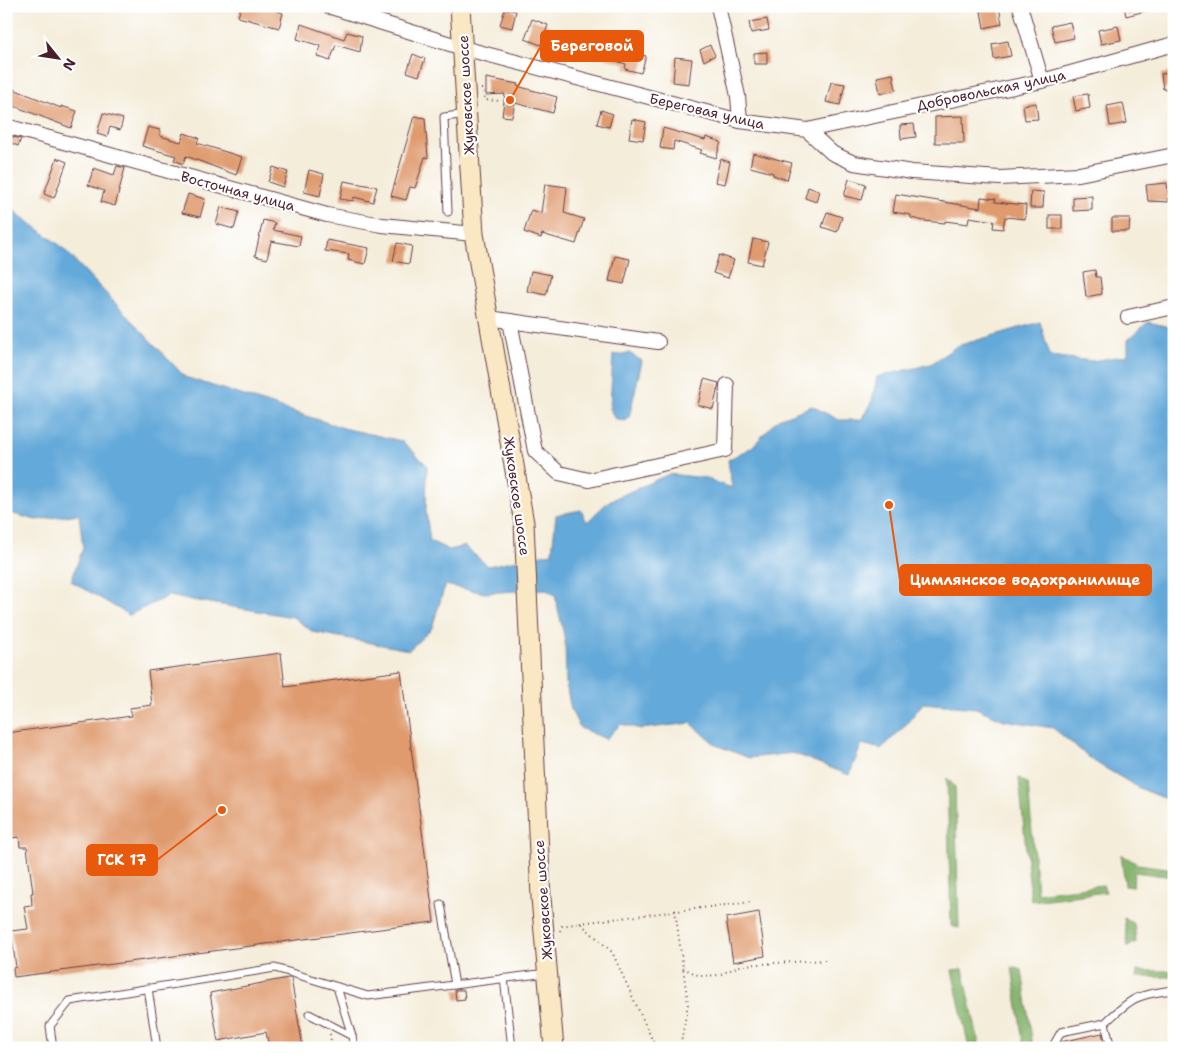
<svg xmlns="http://www.w3.org/2000/svg" width="1180" height="1054" font-family="'Shantell Sans',sans-serif">
	<style>
		.forest { fill: #87b66e; stroke: #686a4c }
		.water { fill: #63a9d9; stroke: #566482 }
		.building { fill: #df9a6d }
		.lines { fill: none; stroke-linecap: round; stroke-linejoin: round }
		.service-casing { stroke: #643e45; stroke-width: 9 }
		.minor-casing { stroke: #643e45; stroke-width: 16 }
		.secondary-casing { stroke: #643e45; stroke-width: 21 }
		.path { stroke: #643e45; stroke-width: 2; stroke-dasharray: 1 4; stroke-linecap: butt }
		.service { stroke: #fff; stroke-width: 7 }
		.minor { stroke: #fff; stroke-width: 14 }
		.secondary { stroke: #fae7c3; stroke-width: 19 }
		.labels { text-anchor: middle; stroke-width: 4.5; stroke-linejoin: round; paint-order: stroke }
		.street-label { font-size: 14px; fill: #4a1f2b; stroke: #fff }
		.leader { fill: none; stroke: #e8590c; stroke-width: 2 }
		.callout-dot { fill: #e8590c; stroke: #fff; stroke-width: 2 }
		.callout { fill: #e8590c; stroke: #e8590c; stroke-width: 2 }
		.callout-label { font-size: 15px; text-anchor: middle; font-weight: bold; fill: #fff }
	</style>
	<rect width="100%" height="100%" fill="#fff"/>
	<filter id="ink" filterUnits="userSpaceOnUse"><feTurbulence type="fractalNoise" baseFrequency=".02" numOctaves="2"/><feDisplacementMap in="SourceGraphic" scale="10" xChannelSelector="R" yChannelSelector="G"/><feConvolveMatrix kernelMatrix="1 2 1 2 8 2 1 2 1" color-interpolation-filters="sRGB"/></filter>
	<filter id="wash" filterUnits="userSpaceOnUse"><feTurbulence type="fractalNoise" baseFrequency=".0096" numOctaves="4" result="noise"/><feDisplacementMap in="SourceGraphic" scale="20" xChannelSelector="R" yChannelSelector="G"/><feGaussianBlur stdDeviation="1.12" result="paint"/><feColorMatrix in="noise" values="0 0 0 0 0 0 0 0 0 0 0 0 0 0 0 0 0 1.4 0 .05"/><feComposite in="paint" operator="in"/></filter>
	<g filter="url(#wash)">
		<rect width="100%" height="100%" fill="#f4edda"/>
		<!-- forest -->
		<g class="forest">
			<path d="M947,778L955,787L959,928L951,926Z"/>
			<path d="M1019,778L1028,784L1037,893L1103,885L1106,892L1031,901Z"/>
			<path d="M1121,854L1137,864L1174,869V877L1134,872L1133,887L1125,886Z"/>
			<path d="M1124,918L1134,924L1136,942L1128,947Z"/>
			<path d="M1012,967L1022,970L1033,1048H1024Z"/>
			<path d="M963,969L980,1048H969L952,970Z"/>
			<path d="M1137,971H1174V977H1136Z"/>
		</g>
		<!-- water -->
		<g class="water">
			<path d="M6,205L62,247L185,377L347,429L402,441L427,465L426,511L430,541L449,550L464,546L488,566L552,553L556,515L581,510L587,522L609,501L669,474L705,478L732,488L728,460L752,447L778,419L812,406L839,420H861L872,401L877,377L931,364L957,346L1040,322L1050,356L1092,361L1128,355V340L1148,322L1174,328V802L1139,788L1095,762L1053,728L1004,720L976,708L923,703L904,727L881,749L862,744L849,775L793,753L749,758L716,745L691,723L641,729L621,724L606,739L580,728L571,710L566,683L565,640L555,595L545,589L485,593L445,585L432,628L409,650L313,632L293,617L168,596L129,615L71,581L83,548L79,514L36,520L6,512Z"/>
			<path d="M629,353L642,361L629,417L625,421L614,418L610,408L613,355Z"/>
		</g>
		<g id="blocks">
			<!-- building -->
			<g class="building">
				<path d="M241,6H259L283,13L279,28L238,17Z"/>
				<path d="M980,6H999L1002,24L984,28Z"/>
				<path d="M1124,6H1153V9L1126,16Z"/>
				<path d="M505,9L516,11L512,28L500,25Z"/>
				<path d="M532,19L548,25L541,45L525,39Z"/>
				<path d="M767,19L769,30L751,33L749,22Z"/>
				<path d="M1070,22L1074,38L1055,42L1051,26Z"/>
				<path d="M301,24L344,39L347,32L362,36L360,52L336,45L330,61L317,56L321,46L297,39Z"/>
				<path d="M1118,26L1121,40L1101,44L1098,30Z"/>
				<path d="M584,37L646,56L641,73L625,69L626,64L598,56L597,59L579,52Z"/>
				<path d="M1008,41L1011,56L994,59L992,44Z"/>
				<path d="M710,45L715,55L704,61L700,50Z"/>
				<path d="M767,52V64H754V53Z"/>
				<path d="M413,54L425,59L419,76L407,72Z"/>
				<path d="M675,57L692,59L689,84L673,82Z"/>
				<path d="M1174,72V88L1163,89L1161,74Z"/>
				<path d="M893,74L896,90L880,94L877,77Z"/>
				<path d="M486,78L518,84L517,86L557,97L553,113L515,103L512,117L502,116L505,94L486,95Z"/>
				<path d="M831,82L845,84L840,105L826,102Z"/>
				<path d="M6,86L61,108V106L77,111L71,128L6,103Z"/>
				<path d="M1088,94L1090,108L1076,111L1073,96Z"/>
				<path d="M1036,103L1038,119L1025,120L1023,105Z"/>
				<path d="M1123,103L1127,123L1110,126L1107,106Z"/>
				<path d="M601,110L613,114L609,127L597,124Z"/>
				<path d="M103,113L123,119L120,130L110,127L107,137L97,134Z"/>
				<path d="M414,116L425,118L428,158L425,157L415,188L410,187L406,200L391,196Z"/>
				<path d="M963,116L964,143H935V117Z"/>
				<path d="M632,119L646,122L643,140L629,138Z"/>
				<path d="M914,124L916,137L901,139L900,125Z"/>
				<path d="M148,127L160,130V136L181,142L184,133L199,138L197,143L242,157L236,175L186,156L183,164L174,160L176,156L142,146Z"/>
				<path d="M663,128L705,140L706,137L721,142L716,158L700,153L702,150L674,141L673,150L660,148Z"/>
				<path d="M10,136L21,139L18,146L8,142Z"/>
				<path d="M753,153L792,163L787,180L773,175V173L750,167Z"/>
				<path d="M57,158L67,162L54,198L44,194Z"/>
				<path d="M720,159L730,162L725,184L715,182Z"/>
				<path d="M117,166L125,168L115,206L101,202L104,191L88,185L94,168L114,175Z"/>
				<path d="M273,167L288,172L283,187L268,182Z"/>
				<path d="M309,170L324,174L320,196L304,192Z"/>
				<path d="M849,179L866,184L862,200L844,196Z"/>
				<path d="M344,181L377,187L373,202L354,197L353,201L340,199Z"/>
				<path d="M1167,183L1169,202L1148,201L1146,185Z"/>
				<path d="M545,184L567,187L564,213L584,219L576,244L542,234L541,238L524,232L531,210L541,213Z"/>
				<path d="M808,187L819,191L816,202L805,198Z"/>
				<path d="M1031,191L1044,192L1043,208H1030Z"/>
				<path d="M188,194L205,199L200,217L182,213Z"/>
				<path d="M896,194L980,208L981,197L996,199L995,202L1026,205L1025,219L1005,217L1003,229L993,228L994,221L969,217L968,224L945,221V223L924,221L911,218V215L893,212Z"/>
				<path d="M1092,196V210L1073,211V197Z"/>
				<path d="M221,207L239,212L234,229L216,224Z"/>
				<path d="M827,212L842,217L837,232L822,227Z"/>
				<rect x="1049" y="215" width="13" height="14"/>
				<path d="M1112,218H1130L1129,231H1112Z"/>
				<path d="M263,220L275,223L273,230L301,236L299,246L271,241L267,259L255,256Z"/>
				<path d="M753,239L768,242L762,265L748,262Z"/>
				<path d="M327,240L369,248L365,264L348,260L349,254L325,251Z"/>
				<path d="M397,243L412,246L409,264L393,261Z"/>
				<path d="M719,255L734,260L728,278L713,273Z"/>
				<path d="M615,256L630,259L624,284L609,281Z"/>
				<path d="M1095,270L1096,277H1100L1102,294L1086,297L1083,272Z"/>
				<path d="M531,271L551,275L546,295L527,291Z"/>
				<path d="M704,379L719,383L713,409L698,405Z"/>
				<path d="M281,653L285,687L401,671L434,922L14,977L13,968L16,967L11,931L28,929L24,906L32,905L31,893H33L27,847H20L19,837L11,838L6,816V733L132,716L130,708L152,705L148,671Z"/>
				<path d="M759,912L765,956L733,962L726,918Z"/>
				<path d="M288,978H291L303,1048H269L266,1032L218,1041L210,993Z"/>
				<path d="M455,990H464L465,999L456,1000Z"/>
				<path d="M1102,1033L1105,1045L1092,1048H1058L1061,1042Z"/>
			</g>
		</g>
	</g>
	<g filter="url(#ink)">
		<use href="#blocks" fill-opacity="0" stroke="#643e45" stroke-width="1"/>
		<g class="lines">
			<!-- service casing -->
			<g class="service-casing">
				<g id="service">
					<path d="M448,212L444,117L467,114"/>
					<path d="M441,904L455,985"/>
					<path d="M504,978L512,1048"/>
					<path d="M337,987L352,1036"/>
					<path d="M148,988L157,1048"/>
					<path d="M309,1014L352,1036L354,1048"/>
					<path d="M53,1048L50,1026L70,1001L275,968L368,996L547,973"/>
					<path d="M1052,1048L1061,1032L1105,1023"/>
					<path d="M1111,1048L1105,1023C1131,998 1137,994 1174,990"/>
				</g>
			</g>
			<!-- minor casing -->
			<g class="minor-casing">
				<g id="minor">
					<path d="M328,6L463,48L740,121L807,130L832,153L854,163L912,172L1000,178L1079,174L1174,155"/>
					<path d="M718,6L738,96L740,121"/>
					<path d="M1020,6L1042,81"/>
					<path d="M6,126L327,215L382,225L474,234"/>
					<path d="M807,130L1042,81L1174,44"/>
					<path d="M1128,317L1174,307"/>
					<path d="M489,318L658,342"/>
					<path d="M510,321L535,451L559,473L589,480L725,450L727,385"/>
				</g>
			</g>
			<!-- secondary casing -->
			<g class="secondary-casing">
				<path id="secondary" d="M460,6L474,234L524,523L541,898L554,1048"/>
			</g>
			<!-- path -->
			<g class="path">
				<path d="M481,89H483L485,100L501,101"/>
				<path d="M675,910L688,1004L680,1048"/>
				<path d="M580,923L750,902"/>
				<path d="M560,931L562,926L580,923L612,952L656,1048"/>
				<path d="M683,968L700,976L719,975L742,965L826,960"/>
				<path d="M330,1034L332,1048"/>
			</g>
			<!-- service -->
			<use href="#service" class="service"/>
			<!-- minor -->
			<use href="#minor" class="minor"/>
			<!-- secondary -->
			<use href="#secondary" class="secondary"/>
		</g>
	</g>
	<g class="labels">
		<!-- street labels -->
		<g class="street-label">
			<text transform="translate(991 90) rotate(-12)" y="5">Добровольская улица</text>
			<text transform="translate(466 95) rotate(-93)" y="5">Жуковское шоссе</text>
			<text transform="translate(707 111) rotate(13)" y="5">Береговая улица</text>
			<text transform="translate(238 191) rotate(15)" y="5">Восточная улица</text>
			<text transform="translate(517 496) rotate(82)" y="5">Жуковское шоссе</text>
			<text transform="translate(543 900) rotate(-94)" y="5">Жуковское шоссе</text>
		</g>
	</g>
	<!-- callouts -->
	<path class="leader" d="M510 100L541 46M889 505L900 580M222 810L157 860"/>
	<g class="callout-dot">
		<circle cx="510" cy="100" r="5"/>
		<circle cx="889" cy="505" r="5"/>
		<circle cx="222" cy="810" r="5"/>
	</g>
	<g class="callout">
		<rect x="541" y="31" width="102" height="30" rx="5"/>
		<rect x="900" y="565" width="251" height="30" rx="5"/>
		<rect x="87" y="845" width="70" height="30" rx="5"/>
	</g>
	<g class="callout-label">
		<text x="592" y="51">Береговой</text>
		<text x="1025" y="585">Цимлянское водохранилище</text>
		<text x="122" y="865">ГСК 17</text>
	</g>
	<!-- margin -->
	<rect width="1180" height="1054" fill="none" stroke="#fff" stroke-width="25"/>
	<!-- north arrow -->
	<g transform="translate(58 58) rotate(120)" stroke="#ffffff" stroke-width="4" paint-order="stroke">
	<path d="M0-4L9 19L0 12L-9 19Z" fill="#4a1f2b"/>
	<text y="-8" font-size="14" font-weight="bold" text-anchor="middle" fill="#4a1f2b">N</text>
	</g>
</svg>
